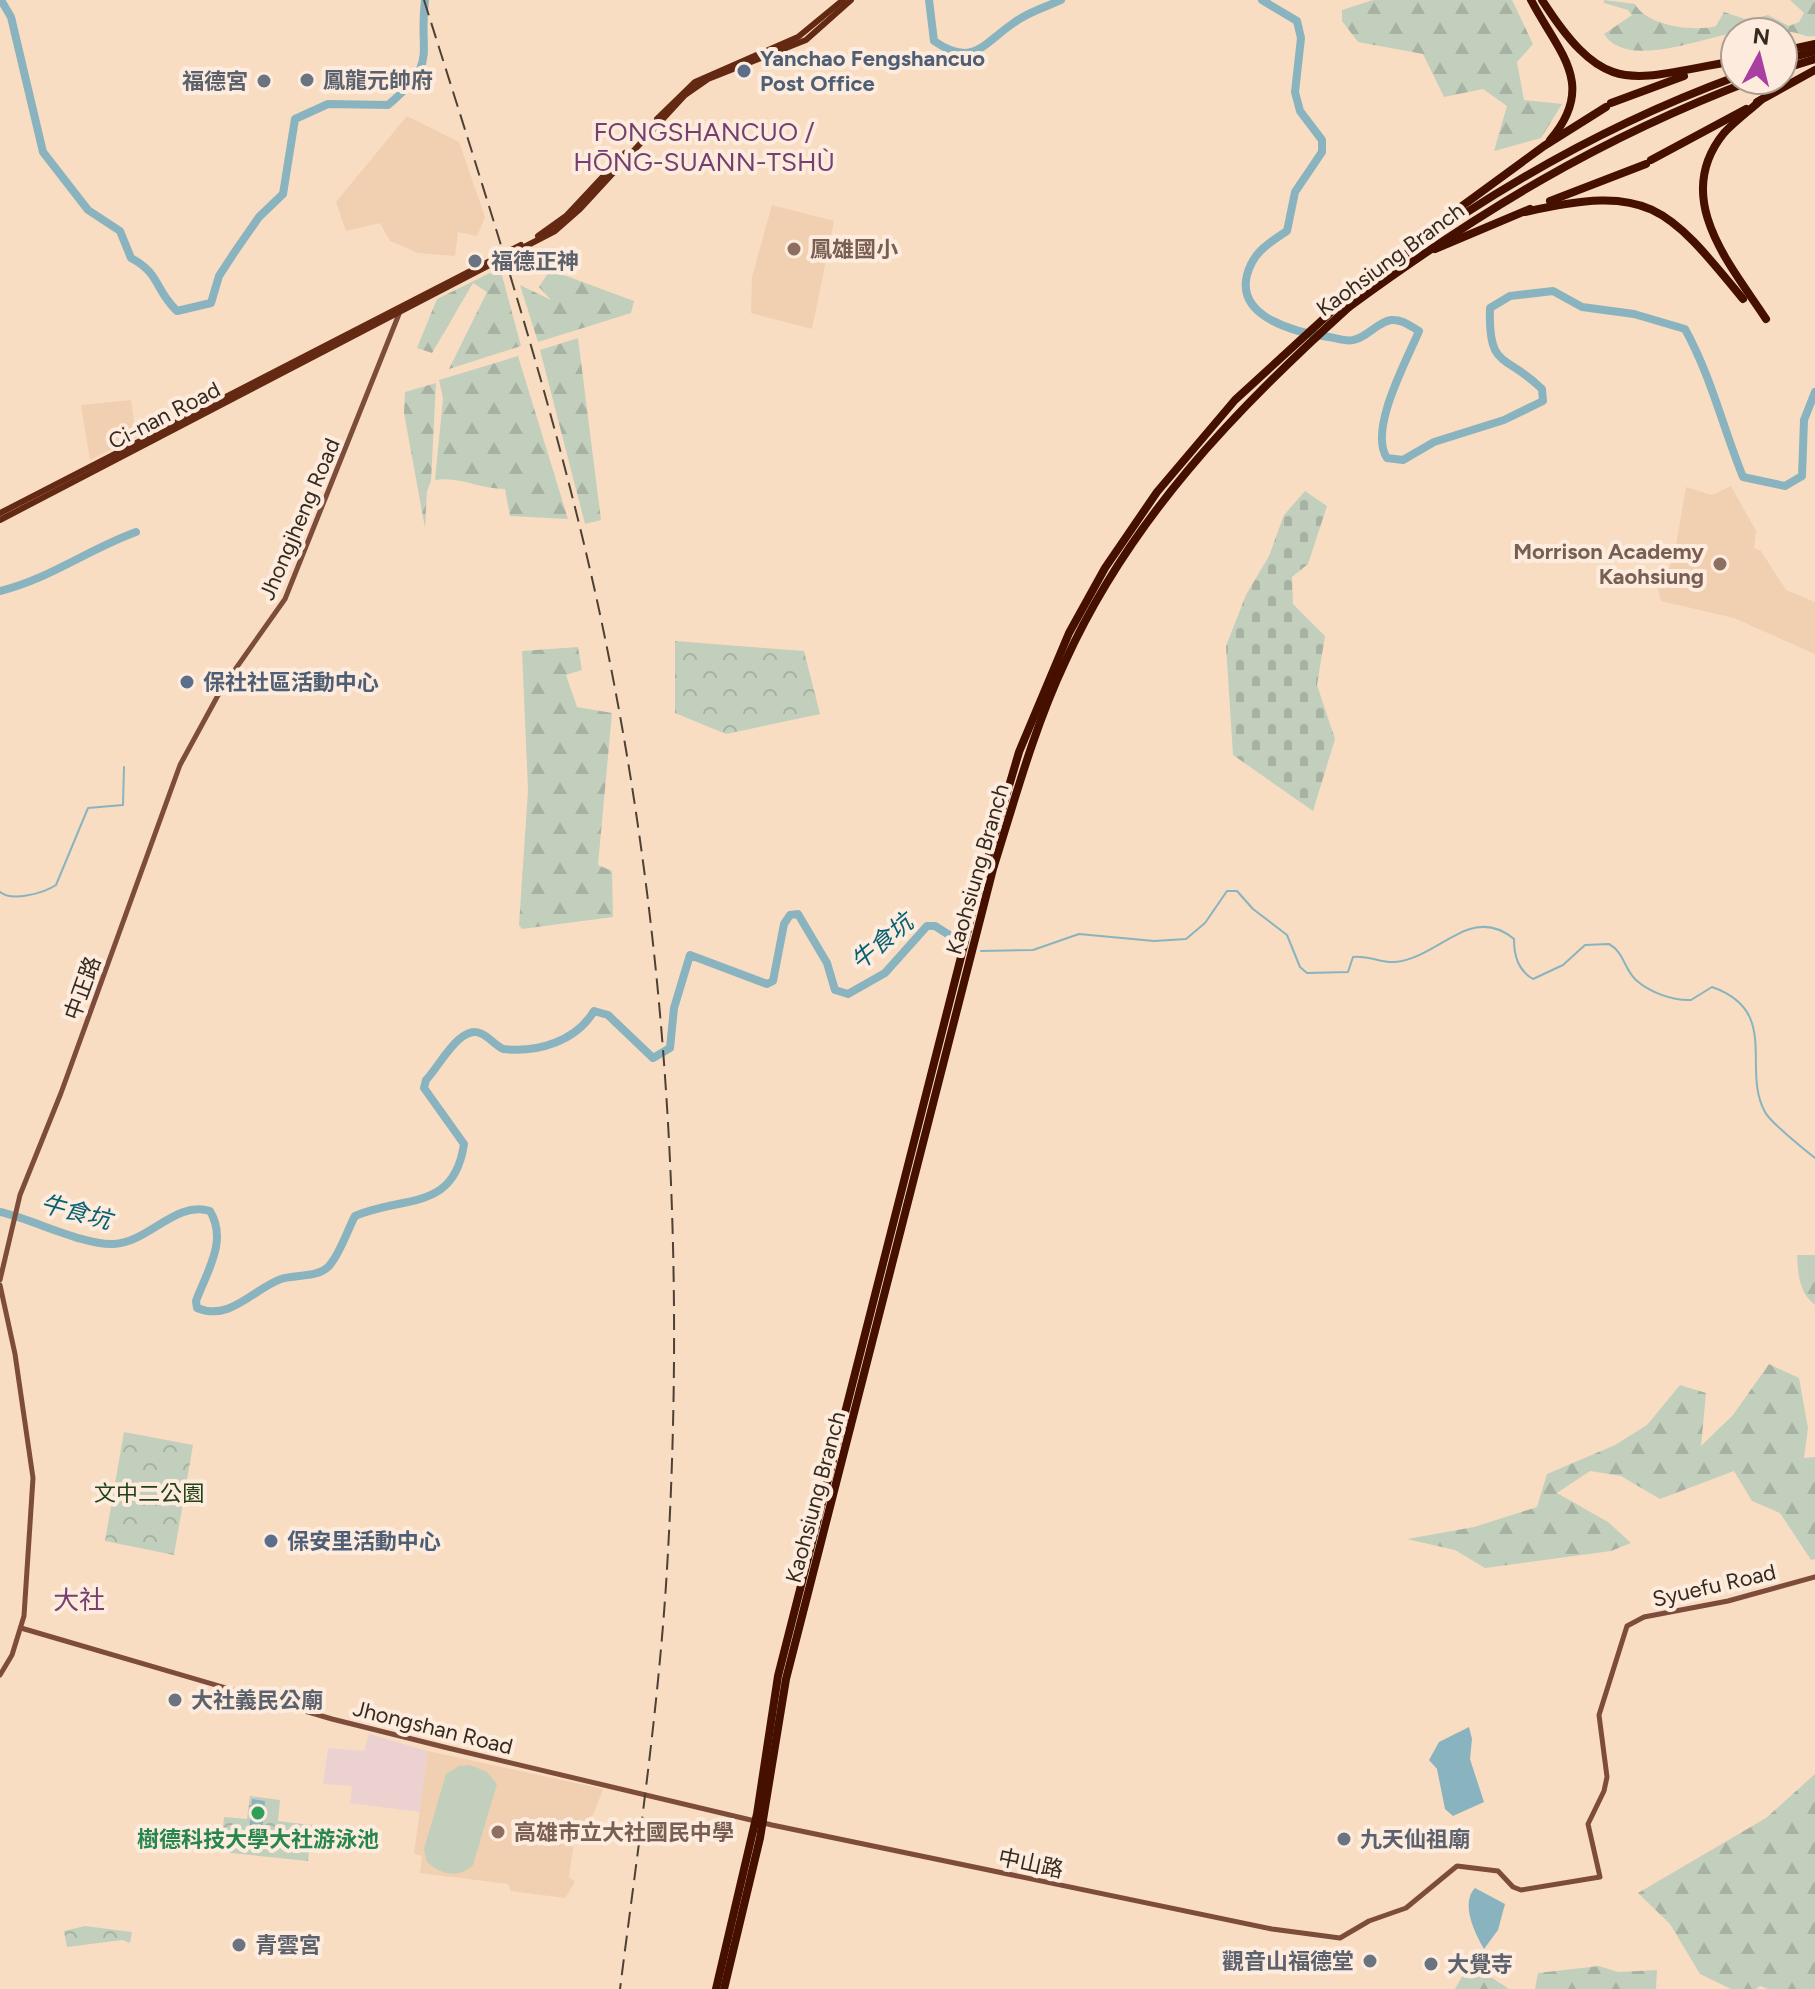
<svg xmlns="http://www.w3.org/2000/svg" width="1815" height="1989" font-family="Figtree,'Noto Sans TC',sans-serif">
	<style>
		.commercial { fill: #ecd1d1 }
		.built { fill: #f1d0b1 }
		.grass { fill: #c2cfbd }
		.forest { fill: url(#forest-firs) }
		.cemetery { fill: url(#cemetery-stones) }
		.park { fill: url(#park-crowns) }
		.water { fill: #89b4bf }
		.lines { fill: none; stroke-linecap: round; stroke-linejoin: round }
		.stream { stroke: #89b4bf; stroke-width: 2 }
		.river { stroke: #89b4bf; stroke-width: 8 }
		.secondary { stroke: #7e4c3b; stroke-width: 5 }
		.primary { stroke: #642912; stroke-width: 6 }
		.highway { stroke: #451000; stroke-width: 8 }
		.rail { stroke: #4d4135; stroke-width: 2; stroke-dasharray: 16 8; stroke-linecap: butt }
		.highway-bridge { stroke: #451000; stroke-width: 8 }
		.service-dot { fill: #5c6f8a; stroke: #fdecdd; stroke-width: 3 }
		.worship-dot { fill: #6b7280; stroke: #fdecdd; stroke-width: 3 }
		.education-dot { fill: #8d6e63; stroke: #fdecdd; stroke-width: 3 }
		.leisure-dot { fill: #2e9e5b; stroke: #fdecdd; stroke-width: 3 }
		.labels { text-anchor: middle; stroke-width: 8; stroke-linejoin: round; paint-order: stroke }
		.service-label { font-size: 22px; font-weight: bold; fill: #4e5e75; stroke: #fdecdd; text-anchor: start }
		.worship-label { font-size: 22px; font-weight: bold; fill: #5b616d; stroke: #fdecdd; text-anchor: start }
		.education-label { font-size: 22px; font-weight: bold; fill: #785e54; stroke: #fdecdd; text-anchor: start }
		.street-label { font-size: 22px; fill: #342a20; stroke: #fdecdd }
		.park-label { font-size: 22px; fill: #224115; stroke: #fdecdd }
		.leisure-label { font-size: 22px; font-weight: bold; fill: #27864d; stroke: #fdecdd }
		.water-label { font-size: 24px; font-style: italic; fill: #066072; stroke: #fdecdd }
		.quarter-label { font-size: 26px; fill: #753f70; stroke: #fdecdd }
	</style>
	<defs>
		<pattern id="forest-firs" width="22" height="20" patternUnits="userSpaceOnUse" patternTransform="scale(2)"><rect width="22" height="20" fill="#c2cfbd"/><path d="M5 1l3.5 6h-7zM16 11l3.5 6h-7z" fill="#a7b2a2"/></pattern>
		<pattern id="cemetery-stones" width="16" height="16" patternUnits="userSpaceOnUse" patternTransform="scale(2)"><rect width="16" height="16" fill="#c2cfbd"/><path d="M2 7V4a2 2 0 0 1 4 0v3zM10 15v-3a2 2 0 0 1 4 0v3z" fill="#a7b2a2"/></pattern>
		<pattern id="park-crowns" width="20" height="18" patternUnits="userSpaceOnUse" patternTransform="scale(2)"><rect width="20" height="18" fill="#c2cfbd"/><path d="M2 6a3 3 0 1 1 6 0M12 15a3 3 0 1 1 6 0" fill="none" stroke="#a7b2a2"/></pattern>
	</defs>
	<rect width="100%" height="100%" fill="#f8ddc3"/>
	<!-- commercial -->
	<path class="commercial" d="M369,1734L428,1751L420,1812L350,1803L352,1786L323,1784L328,1748L364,1751Z"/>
	<!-- built -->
	<g class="built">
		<path d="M407,116L459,142L485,217L477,236L458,232L455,256L418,253L390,241L380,223L346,231L336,202Z"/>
		<path d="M772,205L834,221L812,329L751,313L752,277Z"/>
		<path d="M131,400L136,437L90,460L81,405Z"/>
		<path d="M1731,486L1756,531L1754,548L1761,551L1786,590L1815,602V654L1734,618L1661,601L1656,582L1659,574L1667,572L1674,557L1686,487L1712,495Z"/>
		<path d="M428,1751L603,1789L593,1815L584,1822L574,1842L569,1877L575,1882L565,1898L511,1891L508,1884L420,1873L422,1856L414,1854Z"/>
	</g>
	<!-- grass -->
	<path class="grass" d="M470,1765L487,1772L497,1784L473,1865C458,1879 442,1875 427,1862L424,1849L446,1774L459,1766Z"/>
	<!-- forest -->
	<g class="forest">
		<path d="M1373,0H1512L1533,44L1517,62L1524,100L1562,104L1541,138L1494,151L1507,106L1483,89L1444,97L1423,54L1358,42L1342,21V10Z"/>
		<path d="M1604,0L1635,4C1646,26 1695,32 1716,26L1724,12L1748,20L1768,15L1789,26L1799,22L1804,13L1790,0H1815V36C1805,38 1801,33 1791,32C1775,30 1757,31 1741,32C1710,34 1628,72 1604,34L1632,15L1628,10L1604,3Z"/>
		<path d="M500,268L521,346L449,369L487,292L473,283L432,353L417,348L437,299Z"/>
		<path d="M550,270L634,301L631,313L538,342L520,285L551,300L539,287Z"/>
		<path d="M578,338L601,520L585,524L540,350Z"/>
		<path d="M518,356L568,519L510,516L505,489C480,489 459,476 435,480L443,398L439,380Z"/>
		<path d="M436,383L431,481L427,491L425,528L404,413L405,392Z"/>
		<path d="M578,647L582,670L566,675L577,707L612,713L598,865L612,871L613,917L522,929L519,925L528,790L522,651Z"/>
		<path d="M1797,1255H1815V1305C1799,1293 1798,1274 1797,1255Z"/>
		<path d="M1769,1364L1799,1378L1808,1428L1804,1458L1815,1457V1559L1811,1560L1780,1513L1752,1501L1734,1471L1660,1499L1621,1476L1590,1471L1557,1493L1608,1522L1631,1543L1611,1551L1485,1568L1455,1550L1407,1539L1474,1527L1537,1507L1547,1474L1615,1445L1647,1425L1680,1385L1706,1393L1701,1446L1733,1415Z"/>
		<path d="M1815,1774V1989H1768L1760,1986L1756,1989H1731L1700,1974L1670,1924L1638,1893L1766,1818Z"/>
		<path d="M1470,1963L1509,1989H1455Z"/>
		<path d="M1599,1966L1618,1972L1657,1970L1656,1989H1535L1538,1973Z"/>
	</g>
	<!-- cemetery -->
	<path class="cemetery" d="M1305,491L1327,506L1308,564L1292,577L1293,604L1325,636L1317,685L1335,739L1313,811L1233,755L1226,646L1246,595L1269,556L1284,515Z"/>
	<!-- park -->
	<g class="park">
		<path d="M675,641L804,651L820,714L726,734L675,713Z"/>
		<path d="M124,1432L193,1445L174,1555L105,1541Z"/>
		<path d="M250,1796L280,1800L278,1821L312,1825L308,1861L221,1852L224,1817L247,1819Z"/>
		<path d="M85,1926L132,1932L130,1943L122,1940L67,1947L64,1931Z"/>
	</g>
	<!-- water -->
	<g class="water">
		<path d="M1469,1727L1472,1739L1470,1759L1484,1802L1453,1816L1445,1809L1437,1769L1429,1760L1439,1742Z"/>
		<path d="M252,1799L265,1801L262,1832L249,1831Z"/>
		<path d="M1475,1888L1505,1904L1498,1930L1484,1949C1475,1934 1460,1903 1475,1888Z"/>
	</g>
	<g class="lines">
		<!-- stream -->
		<g class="stream">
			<path d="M0,892C12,902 44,893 56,885L88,808L123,805L124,767"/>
			<path d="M981,951L1033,950L1079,934L1154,941L1186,939L1205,923L1227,891H1237L1253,909L1287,935L1300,967L1307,973L1348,972L1353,957C1368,955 1381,963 1395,962C1439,958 1471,903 1514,939C1514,956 1518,970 1533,979L1563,965L1585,945L1609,944C1624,952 1624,969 1636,980C1649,992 1673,1001 1691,1000L1712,987C1781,1011 1741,1069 1765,1112C1769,1121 1806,1151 1815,1158"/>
		</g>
		<!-- river -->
		<g class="river">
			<path d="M1,0L11,17L43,152L88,210L120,231L131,258C161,274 154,289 177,311L211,303L219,276L236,250L259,217L283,194L295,119L328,104L388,105C440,61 418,57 425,0"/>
			<path d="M929,0L934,41C974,68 982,44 1015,22C1028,12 1046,7 1061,0"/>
			<path d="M1262,0L1297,21L1301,38L1295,92L1300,111L1322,140V152L1295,192L1287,231C1269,243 1253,252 1247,275C1236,318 1298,333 1329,337C1336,338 1346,342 1353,340C1367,338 1377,322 1391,320C1402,319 1410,326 1419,331C1407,360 1368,430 1387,458L1403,460L1434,442L1504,420L1543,401L1542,389C1506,353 1488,371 1490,308L1510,296L1553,291L1582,307L1634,314L1685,329C1711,376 1723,428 1743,477L1785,486L1802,476L1804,420L1815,392"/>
			<path d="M0,591C49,579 89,549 136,532"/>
			<path d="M0,1212C32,1219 85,1246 114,1244C149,1242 176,1200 210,1211C228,1241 207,1271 196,1301L197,1308C230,1322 253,1289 281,1279C296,1274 318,1278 329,1266C340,1254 347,1231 355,1216C404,1195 454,1212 464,1144L424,1088L426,1080C439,1067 461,1022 482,1034C490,1038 495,1045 503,1049C538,1053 576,1041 594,1011L608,1015L653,1058L670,1048L674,1008L690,955L767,984L773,981L784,924L790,915L798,914L827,963L835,990L848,994L885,973L927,926H935L954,938"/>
		</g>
		<!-- secondary -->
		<g class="secondary">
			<path d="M0,1280L20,1195L61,1093L180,765L222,688L285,599L399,314L397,311"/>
			<path d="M0,1285L15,1354L33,1478L24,1616L12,1655L0,1675"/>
			<path d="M21,1628L332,1719L448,1748L772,1825L1272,1929L1340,1938L1369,1921L1406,1908L1457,1866L1498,1871L1513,1887L1521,1890L1600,1877L1588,1824L1604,1791L1607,1777L1599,1715L1627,1626L1644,1617L1728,1601L1815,1577"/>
		</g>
		<!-- primary -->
		<g class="primary">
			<path d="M657,119L695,82L798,37L843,0"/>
			<path d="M538,236L566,216L625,153"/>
			<path d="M0,513L521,245"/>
			<path d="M0,520L555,231L580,209L685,95L708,79L806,40L851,0"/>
		</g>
		<!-- highway -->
		<g class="highway">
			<path d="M1531,0C1558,52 1598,84 1550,140"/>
			<path d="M1542,0C1607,101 1631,78 1735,61"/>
			<path d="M1783,51L1815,44"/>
			<path d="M1783,60L1815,51"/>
			<path d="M1783,69L1815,59"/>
			<path d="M1761,100C1749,111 1735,121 1724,133C1671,198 1730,264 1766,319"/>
			<path d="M1757,102L1815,70"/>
			<path d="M1611,103L1684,76"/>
			<path d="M1651,160L1746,109"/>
			<path d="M1550,201L1646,164"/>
			<path d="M1525,212C1649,184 1666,205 1743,299"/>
			<path d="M1432,228L1544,146L1606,107"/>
			<path d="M1435,249L1530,209"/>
			<path d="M1342,302C1462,207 1591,130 1735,77"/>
			<path d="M1349,307C1480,211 1600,138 1753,80"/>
		</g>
		<!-- rail -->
		<path class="rail" d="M424,0C487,200 553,400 598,605C668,927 687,1257 666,1585C657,1720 637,1855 620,1989"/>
		<!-- highway-bridge -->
		<g class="highway-bridge">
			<path d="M716,1989L757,1814L778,1676L975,902L1019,752L1069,633L1105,568L1157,492L1235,400L1342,302"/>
			<path d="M724,1989L760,1838L786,1679L993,869C1015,799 1034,728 1065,662C1130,519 1234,411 1349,307"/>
		</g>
	</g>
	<!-- markers -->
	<g class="service-dot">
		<circle cx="744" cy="71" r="8"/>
		<circle cx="187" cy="682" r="8"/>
		<circle cx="271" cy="1541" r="8"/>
	</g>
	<g class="worship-dot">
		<circle cx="307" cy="80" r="8"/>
		<circle cx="264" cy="81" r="8"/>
		<circle cx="475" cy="261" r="8"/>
		<circle cx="175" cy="1700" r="8"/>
		<circle cx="1344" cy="1839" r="8"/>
		<circle cx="239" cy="1945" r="8"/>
		<circle cx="1370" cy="1961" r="8"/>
		<circle cx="1431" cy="1964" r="8"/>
	</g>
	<g class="education-dot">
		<circle cx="794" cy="249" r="8"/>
		<circle cx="1720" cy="564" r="8"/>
		<circle cx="498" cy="1832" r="8"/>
	</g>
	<circle class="leisure-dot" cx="258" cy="1813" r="8"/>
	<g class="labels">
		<!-- service labels -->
		<g class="service-label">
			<text x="760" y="66">Yanchao Fengshancuo<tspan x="760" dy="25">Post Office</tspan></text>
			<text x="203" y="690">保社社區活動中心</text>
			<text x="287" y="1549">保安里活動中心</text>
		</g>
		<!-- worship labels -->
		<g class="worship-label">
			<text x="323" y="88">鳳龍元帥府</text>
			<text x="248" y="89" text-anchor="end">福德宮</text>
			<text x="491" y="269">福德正神</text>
			<text x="191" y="1708">大社義民公廟</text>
			<text x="1360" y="1847">九天仙祖廟</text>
			<text x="255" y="1953">青雲宮</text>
			<text x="1354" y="1969" text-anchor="end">觀音山福德堂</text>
			<text x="1447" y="1972">大覺寺</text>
		</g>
		<!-- education labels -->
		<g class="education-label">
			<text x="810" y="257">鳳雄國小</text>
			<text x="1704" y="559" text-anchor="end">Morrison Academy<tspan x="1704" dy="25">Kaohsiung</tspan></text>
			<text x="514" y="1840">高雄市立大社國民中學</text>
		</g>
		<!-- street labels -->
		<g class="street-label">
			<text transform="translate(1390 259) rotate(-36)" y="8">Kaohsiung Branch</text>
			<text transform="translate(164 415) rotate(-27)" y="8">Ci-nan Road</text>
			<text transform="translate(299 519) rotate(-67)" y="8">Jhongjheng Road</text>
			<text transform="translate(977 869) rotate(-74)" y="8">Kaohsiung Branch</text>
			<text transform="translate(82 988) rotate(-70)" y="8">中正路</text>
			<text transform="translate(815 1497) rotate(-75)" y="8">Kaohsiung Branch</text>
			<text transform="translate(1714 1585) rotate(-13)" y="8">Syuefu Road</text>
			<text transform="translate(433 1727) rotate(14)" y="8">Jhongshan Road</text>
			<text transform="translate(1031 1863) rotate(12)" y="8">中山路</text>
		</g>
		<!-- park labels -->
		<g class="park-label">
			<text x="149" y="1501">文中二公園</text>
		</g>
		<!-- leisure labels -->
		<g class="leisure-label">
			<text x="258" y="1847">樹德科技大學大社游泳池</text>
		</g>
		<!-- water labels -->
		<g class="water-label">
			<text transform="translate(882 942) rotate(-40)" y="8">牛食坑</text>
			<text transform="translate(76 1212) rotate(15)" y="8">牛食坑</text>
		</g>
		<!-- quarter labels -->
		<g class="quarter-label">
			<text x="704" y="141">FONGSHANCUO /<tspan x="704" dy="30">HŌNG-SUANN-TSHÙ</tspan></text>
			<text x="79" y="1609">大社</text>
		</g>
	</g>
	<!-- north arrow -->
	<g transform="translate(1759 56) rotate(7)"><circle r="38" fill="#fdecdd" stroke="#ad9e91" stroke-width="2"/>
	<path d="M0-6L14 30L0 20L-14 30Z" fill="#a83fa1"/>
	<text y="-12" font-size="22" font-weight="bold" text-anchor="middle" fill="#342a20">N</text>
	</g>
</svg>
